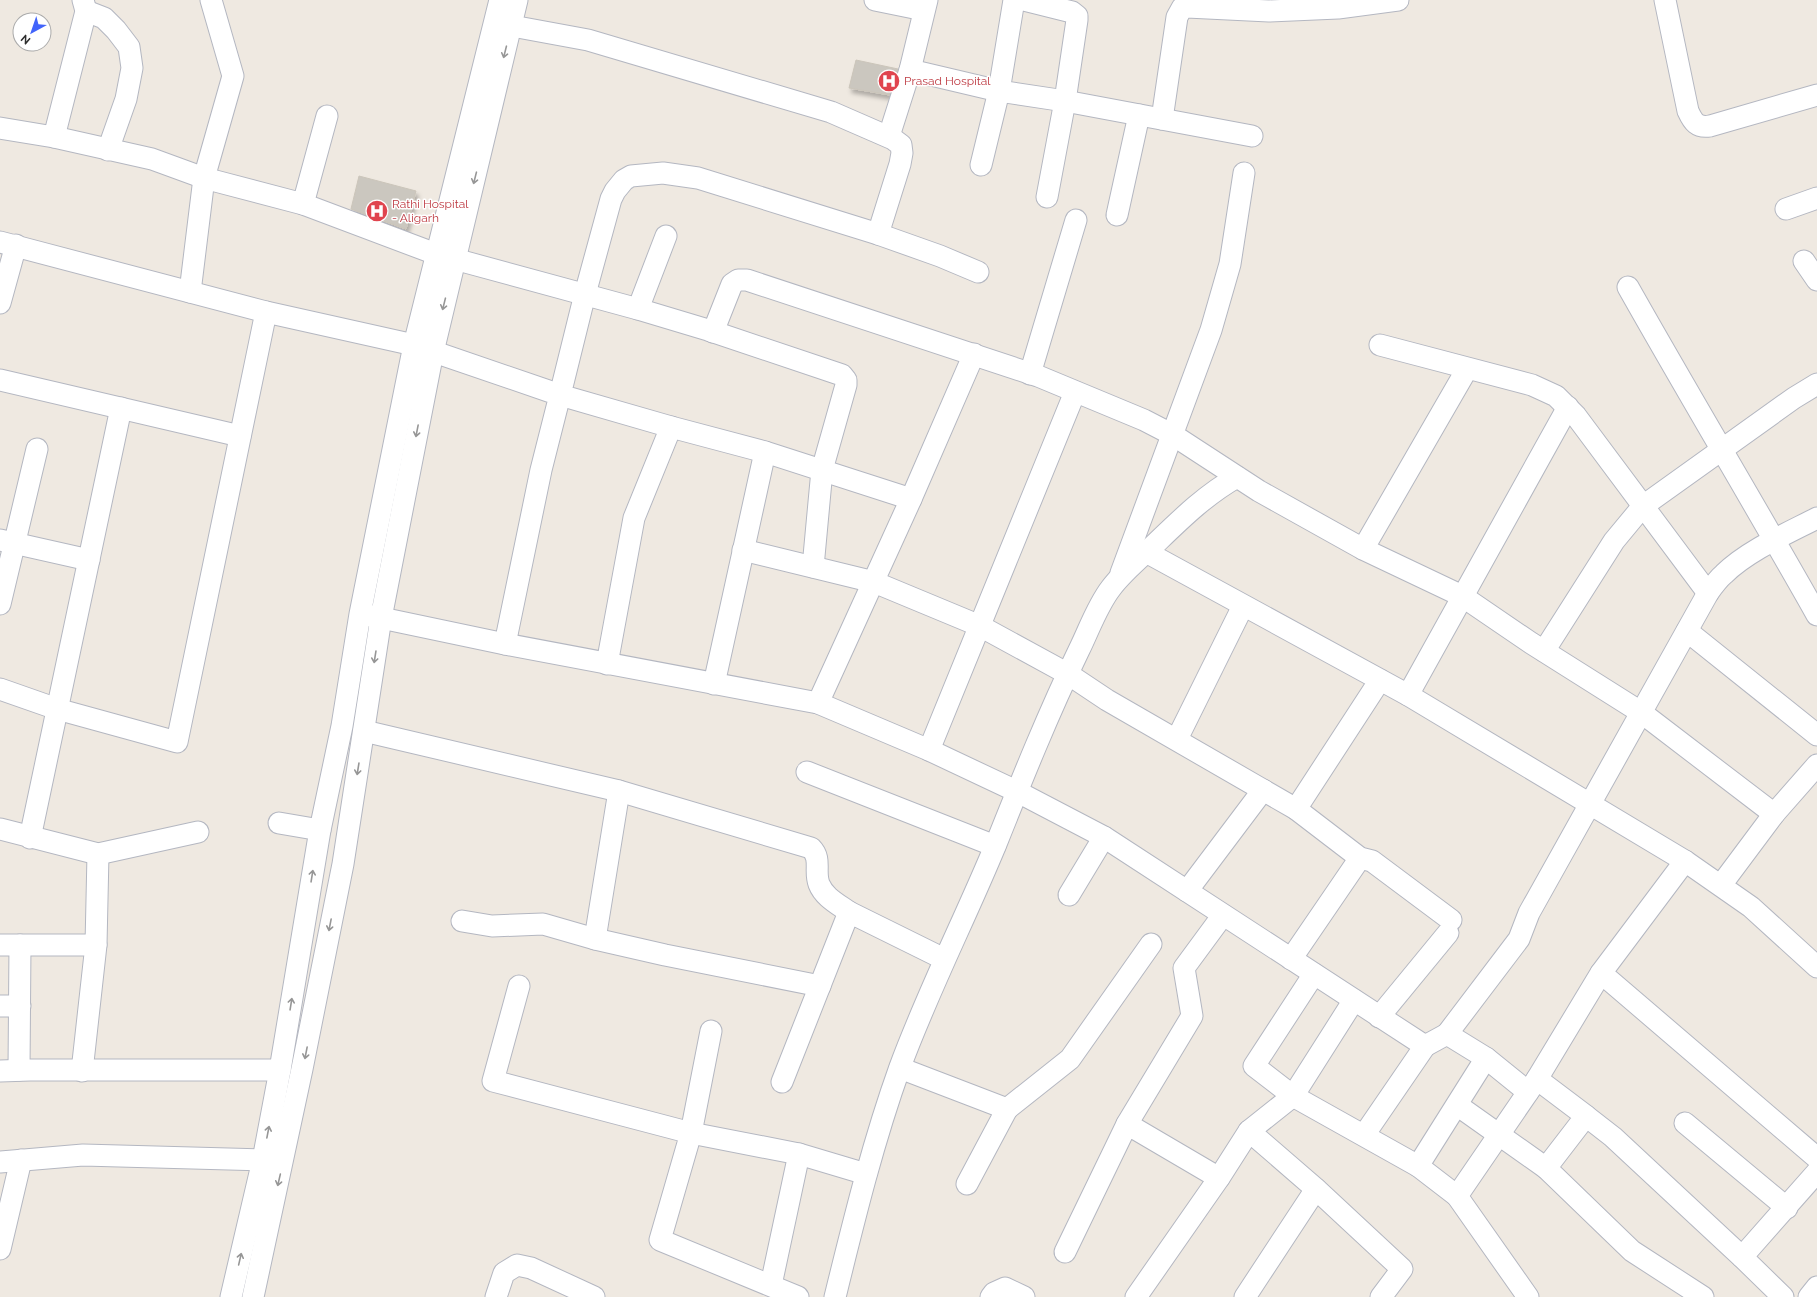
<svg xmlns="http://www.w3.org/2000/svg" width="1817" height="1297" font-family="Raleway,sans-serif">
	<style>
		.building { fill: #cbc7bf; stroke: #cbc5ba; filter: url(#shadow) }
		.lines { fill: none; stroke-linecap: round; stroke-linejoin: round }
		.minor-casing { stroke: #b4b7c1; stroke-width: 23 }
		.minor { stroke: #fff; stroke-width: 21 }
		.oneway { stroke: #969696 }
		.labels { text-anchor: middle; stroke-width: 3; stroke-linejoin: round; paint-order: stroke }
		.health-label { font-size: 12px; fill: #be3a42; stroke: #fff; text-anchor: start }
	</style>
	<defs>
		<filter id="shadow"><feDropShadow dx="2.5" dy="4.5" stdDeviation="2" flood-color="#0004"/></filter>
	</defs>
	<rect width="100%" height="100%" fill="#efe9e1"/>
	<!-- building -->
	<g class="building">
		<path d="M856,60L898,69L890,95L849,88Z"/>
		<path d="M359,176L416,191L406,229L351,209Z"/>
	</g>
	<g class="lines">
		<!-- minor casing -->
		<g class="minor-casing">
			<g id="minor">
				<path d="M875,0L924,10"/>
				<path d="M1024,0L1072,12L1077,16V20L1065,101L1047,197"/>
				<path d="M1665,0L1688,111C1693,122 1697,128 1710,126L1817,95"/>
				<path d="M86,11L104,18L116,30L129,47L132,68L126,99L108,150"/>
				<path d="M512,26L588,40L831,112L893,139L901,145L902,153L900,164L878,234"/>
				<path d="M910,70L999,91L1065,101L1252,136"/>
				<path d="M1162,119L1177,17L1182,8L1187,7L1269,11L1338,8L1398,0"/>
				<path d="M0,128L54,137L86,11L83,0"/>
				<path d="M889,136L910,70L927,0"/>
				<path d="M54,137L152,159L204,178L303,204L327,116"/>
				<path d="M981,165L999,91L1014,0"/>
				<path d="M303,204L436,254L638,309L708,330L842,375L846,380V385L822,470L813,567"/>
				<path d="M1786,209L1817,198"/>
				<path d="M1117,215L1139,115"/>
				<path d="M0,242L266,312L414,345L560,395L541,470L505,644"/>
				<path d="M1804,261L1817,280"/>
				<path d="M1628,287C1690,397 1755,505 1817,615"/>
				<path d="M190,292L204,178L233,76L211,0"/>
				<path d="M0,303L16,245"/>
				<path d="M638,309L666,236"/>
				<path d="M713,332L732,284L738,280H747L1038,376L1144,420L1173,435L1259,491L1363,549L1462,596L1531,643L1642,713L1774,814"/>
				<path d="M1380,345L1532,385L1556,396L1576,416L1708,593"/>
				<path d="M1030,374L1076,220"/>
				<path d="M0,380L240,436"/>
				<path d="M1568,407L1408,695L1685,861L1751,907L1817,967"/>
				<path d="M765,452L911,499"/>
				<path d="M0,540L89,560"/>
				<path d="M1363,549L1467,369"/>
				<path d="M743,550L874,582L980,626L1068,674L1107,700L1296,809L1360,858L1372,861L1451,920"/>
				<path d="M1146,552L1408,695"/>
				<path d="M1121,573L1211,330L1230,264L1244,173"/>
				<path d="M0,604L37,449"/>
				<path d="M367,615L505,644L818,703L929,750L1016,791L1104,837L1425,1046L1447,1034L1486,1058L1528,1092"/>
				<path d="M1687,631L1817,735"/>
				<path d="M1544,651L1614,541L1643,506L1794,398L1817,384"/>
				<path d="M607,664L634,518L671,427"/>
				<path d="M714,684L765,452L671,427L560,395L585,294L611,199L615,191L624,180L631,176L663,173L698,178L878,234L940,256L978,272"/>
				<path d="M0,689L57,709L177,742L266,312"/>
				<path d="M818,703L911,499L974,354"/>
				<path d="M364,731L619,791L811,848C822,859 814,871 819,884C824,897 838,904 849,912"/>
				<path d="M1177,739L1243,606"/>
				<path d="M929,750L1075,392"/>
				<path d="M807,772L995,846"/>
				<path d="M1296,809L1380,680"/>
				<path d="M279,823L320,830"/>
				<path d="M0,829L98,854L198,832"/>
				<path d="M30,838L121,408"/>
				<path d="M1721,885L1774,814L1817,765"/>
				<path d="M1187,891L1263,790"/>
				<path d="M1069,895L1104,837"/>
				<path d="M462,921L492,926L543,924L595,939L665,955L820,986"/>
				<path d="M595,939L619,791"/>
				<path d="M0,945H96"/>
				<path d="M1291,959L1360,858"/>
				<path d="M1601,973L1817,1158"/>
				<path d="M1314,974L1254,1066L1293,1096L1418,1166L1457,1196"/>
				<path d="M519,986L493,1081L691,1133L660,1240L798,1297"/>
				<path d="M0,1006H20"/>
				<path d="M1379,1017L1448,933"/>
				<path d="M711,1031L691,1133L799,1154L866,1174"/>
				<path d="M1447,1034L1519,939L1529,913L1708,593C1713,586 1718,579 1724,574C1747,551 1788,533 1817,518"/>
				<path d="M900,1068L1007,1109L967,1184"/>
				<path d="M19,1070L20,945"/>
				<path d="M0,1071L30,1070H280"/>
				<path d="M82,1071L96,945L98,854"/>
				<path d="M1537,1079L1586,1116L1546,1168L1632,1251L1703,1297"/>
				<path d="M782,1082L849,912L944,959"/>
				<path d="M1457,1105L1546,1168"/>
				<path d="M1007,1109L1070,1059L1151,944"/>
				<path d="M1586,1116L1613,1137L1742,1257"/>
				<path d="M1685,1123L1787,1208"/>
				<path d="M1127,1124L1192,1016L1184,968L1223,915"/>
				<path d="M1249,1131L1293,1096L1354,1000"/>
				<path d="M1364,1135L1425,1046"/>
				<path d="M0,1162L83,1155L263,1160"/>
				<path d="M1418,1166L1486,1058"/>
				<path d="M0,1249L21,1160"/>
				<path d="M1065,1252L1127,1124L1219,1178"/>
				<path d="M771,1285L799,1154"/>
				<path d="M231,1297L263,1160L280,1070L320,830L342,726L360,614L414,345L500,0"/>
				<path d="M253,1297L302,1069L343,864L381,618L433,352L517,0"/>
				<path d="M496,1297L504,1273L517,1265L531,1268L594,1297"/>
				<path d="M835,1297C854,1220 873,1142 900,1067C928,991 965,919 996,844C1022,779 1048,714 1079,650C1089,630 1097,606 1111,588C1123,572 1139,559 1154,545C1180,520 1205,495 1237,477"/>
				<path d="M991,1297L994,1293L1005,1288L1024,1297"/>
				<path d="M1136,1297L1219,1178L1249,1131L1316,1189L1402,1269L1381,1297"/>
				<path d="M1245,1297L1316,1189"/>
				<path d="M1528,1297L1457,1196L1537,1079L1601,973L1685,861"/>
				<path d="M1783,1297L1742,1257L1817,1172"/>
				<path d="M1809,1297L1817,1287"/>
			</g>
		</g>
		<!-- minor -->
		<use href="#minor" class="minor"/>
	</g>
	<!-- one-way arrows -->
	<defs><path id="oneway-shaft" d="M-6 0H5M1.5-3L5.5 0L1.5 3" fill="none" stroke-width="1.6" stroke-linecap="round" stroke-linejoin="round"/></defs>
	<g class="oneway">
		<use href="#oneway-shaft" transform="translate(505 52) rotate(104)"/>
		<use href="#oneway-shaft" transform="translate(475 178) rotate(104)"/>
		<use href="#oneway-shaft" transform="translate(444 304) rotate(104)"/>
		<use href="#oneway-shaft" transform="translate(417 431) rotate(101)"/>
		<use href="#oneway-shaft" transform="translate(375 657) rotate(99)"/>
		<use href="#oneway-shaft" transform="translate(358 769) rotate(99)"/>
		<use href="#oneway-shaft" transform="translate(312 876) rotate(-81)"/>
		<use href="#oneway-shaft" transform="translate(330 925) rotate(101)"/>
		<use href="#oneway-shaft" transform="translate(291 1004) rotate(-81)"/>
		<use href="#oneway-shaft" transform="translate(306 1053) rotate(101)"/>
		<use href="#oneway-shaft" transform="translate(268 1132) rotate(-79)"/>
		<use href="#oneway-shaft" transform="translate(279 1180) rotate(103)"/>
		<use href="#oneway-shaft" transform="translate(240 1259) rotate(-77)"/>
	</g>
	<!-- icons -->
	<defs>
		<g id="hospital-disc" transform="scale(1.15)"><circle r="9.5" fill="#e0444e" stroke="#fff"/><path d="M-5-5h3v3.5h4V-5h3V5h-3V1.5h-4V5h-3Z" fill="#fff"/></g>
	</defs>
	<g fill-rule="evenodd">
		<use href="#hospital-disc" x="889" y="81"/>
		<use href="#hospital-disc" x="377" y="211"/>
	</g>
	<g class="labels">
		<!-- health labels -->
		<g class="health-label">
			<text x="904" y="85">Prasad Hospital</text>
			<text x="392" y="208">Rathi Hospital<tspan x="392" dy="14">- Aligarh</tspan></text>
		</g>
	</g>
	<!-- north arrow -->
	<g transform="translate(32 32) rotate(220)"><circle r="19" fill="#ffffff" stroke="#ababab"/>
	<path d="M0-3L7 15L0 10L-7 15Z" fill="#4264fb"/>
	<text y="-6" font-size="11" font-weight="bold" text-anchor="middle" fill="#2e2e2e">N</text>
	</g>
</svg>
